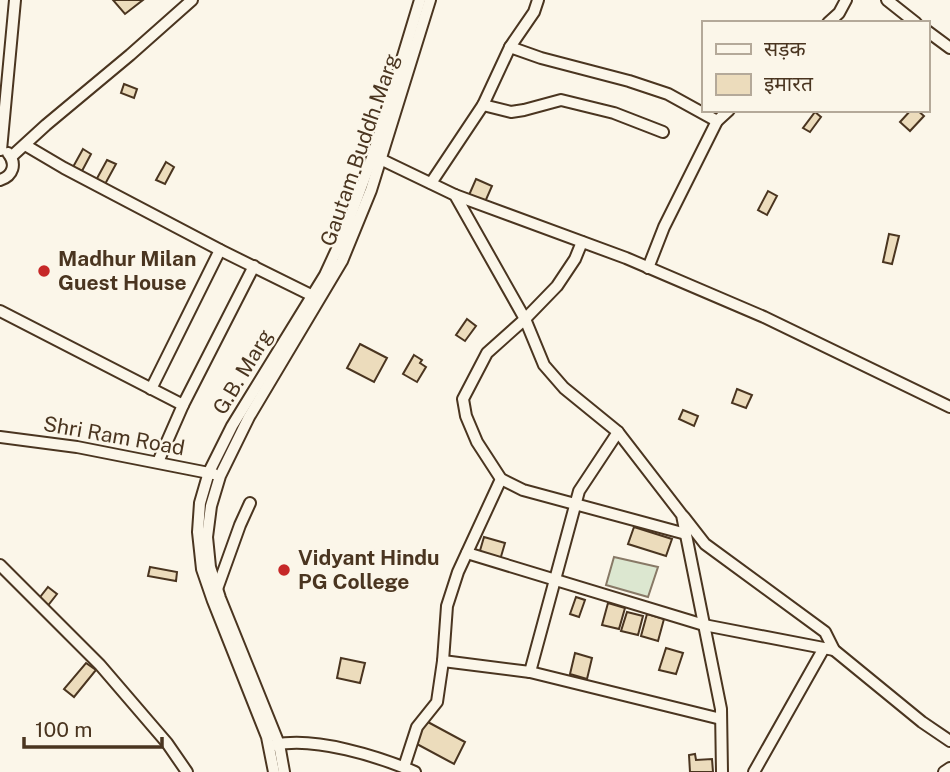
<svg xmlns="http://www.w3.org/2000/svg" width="950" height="772" font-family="'Public Sans','Noto Sans Devanagari',sans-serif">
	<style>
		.green { fill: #dce7d0; stroke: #887966; stroke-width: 2 }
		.building { fill: #ecdcbc; stroke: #4a3520; stroke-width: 2 }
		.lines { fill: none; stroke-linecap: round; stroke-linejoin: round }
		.minor-casing { stroke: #4a3520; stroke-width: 14 }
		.minor { stroke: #fbf6e9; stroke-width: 10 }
		.poi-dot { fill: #c62828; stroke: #fbf6e9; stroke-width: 2.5 }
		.labels { text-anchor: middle; stroke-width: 5; stroke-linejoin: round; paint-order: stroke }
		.street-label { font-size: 21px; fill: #4a3520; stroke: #fbf6e9 }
		.poi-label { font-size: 21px; font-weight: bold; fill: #4a3520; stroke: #fbf6e9; text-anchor: start }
	</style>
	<rect width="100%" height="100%" fill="#fbf6e9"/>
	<!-- green -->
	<path class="green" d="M614,557L658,567L648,597L606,585Z"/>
	<!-- building -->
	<g class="building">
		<path d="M113,0H143L125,14Z"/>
		<path d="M124,84L137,89L134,98L121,93Z"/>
		<path d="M911,110H917L924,116L910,131L900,122Z"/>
		<path d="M815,112L821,117L810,132L803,128Z"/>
		<path d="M83,149L91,154L82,171L73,167Z"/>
		<path d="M107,160L116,164L104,186L95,182Z"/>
		<path d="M166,162L174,167L165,184L156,180Z"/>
		<path d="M476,179L492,186L485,202L469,195Z"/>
		<path d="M768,191L777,196L767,215L758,210Z"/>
		<path d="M889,234L899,236L892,264L883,262Z"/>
		<path d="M467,319L476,326L465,341L456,335Z"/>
		<path d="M360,344L387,358L374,382L347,368Z"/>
		<path d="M414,355L422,360L420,363L426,367L417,382L403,374Z"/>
		<path d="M737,389L752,395L746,408L732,403Z"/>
		<path d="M683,410L698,416L694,426L679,419Z"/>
		<path d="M634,527L672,539L666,556L628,544Z"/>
		<path d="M484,537L505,543L500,560L479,554Z"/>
		<path d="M150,567L177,572L176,581L148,576Z"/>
		<path d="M48,587L57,594L46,608L37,601Z"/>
		<path d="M576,597L585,600L579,617L570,614Z"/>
		<path d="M608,603L625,608L619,629L602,625Z"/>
		<path d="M627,612L643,616L638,635L621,631Z"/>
		<path d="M647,614L664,619L658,641L641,636Z"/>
		<path d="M666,648L683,653L676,674L659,670Z"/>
		<path d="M575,653L592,658L587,679L570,674Z"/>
		<path d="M341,658L365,663L360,683L337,678Z"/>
		<path d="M86,663L96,670L74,697L64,689Z"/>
		<path d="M426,721L465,742L454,764L415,743Z"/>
		<path d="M695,754L696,760L712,759L713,772H690L689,755Z"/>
	</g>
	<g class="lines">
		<!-- minor casing -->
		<g class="minor-casing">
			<g id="minor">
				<path d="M887,0L916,23"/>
				<path d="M828,23L839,13L846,0"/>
				<path d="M927,31L950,48"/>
				<path d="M510,47L541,58L629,81L668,94L717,121"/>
				<path d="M483,105L511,112L524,110L561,100L614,113L663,132"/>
				<path d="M25,145L64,168L220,250L317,298"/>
				<path d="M1,150L15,0"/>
				<path d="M11,157L46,125L130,55L192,0"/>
				<path d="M376,157L455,195L525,319L544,365L564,388L618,432L682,515L721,709L722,772"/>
				<path d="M0,180C13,176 17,164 8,153"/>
				<path d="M431,183L483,105L510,47L534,12L538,0"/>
				<path d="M455,195L626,258L764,317L950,407"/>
				<path d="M582,242L575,259L557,286L525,319L487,353L463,399L466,416L477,442L501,479L523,490L686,534"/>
				<path d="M648,268L664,227L717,121L729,110"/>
				<path d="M0,311L183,405"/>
				<path d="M151,389L220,250"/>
				<path d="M0,437L77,447L214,474"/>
				<path d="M158,462L183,405L254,266"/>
				<path d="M684,517L705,544L825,632L834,650L922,722L950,741"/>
				<path d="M467,553L704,625L834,650"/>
				<path d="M0,565L100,665L167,743L187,772"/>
				<path d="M217,589L240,525L250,503"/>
				<path d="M443,661L530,672L721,719"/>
				<path d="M530,672L579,491L618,432"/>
				<path d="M275,745C314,736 380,757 415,772"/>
				<path d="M404,767L417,727L437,702L443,661L447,606L458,572L501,479"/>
				<path d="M274,772L267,737L213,601L202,569L198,532L200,503L209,472L232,426L325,275L343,236L373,155L420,0"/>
				<path d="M284,772L279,744L220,598L210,567L207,537L211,506L220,476L249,417L342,261L371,190L430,0"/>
				<path d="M754,772L824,648"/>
				<path d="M944,772L950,768"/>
			</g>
		</g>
		<!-- minor -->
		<use href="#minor" class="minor"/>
	</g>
	<!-- markers -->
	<g class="poi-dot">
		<circle cx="44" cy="271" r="7"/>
		<circle cx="284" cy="570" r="7"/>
	</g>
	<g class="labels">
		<!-- street labels -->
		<g class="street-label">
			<text transform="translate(360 150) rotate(-71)" y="7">Gautam Buddh Marg</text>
			<text transform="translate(243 372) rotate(-59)" y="7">G.B. Marg</text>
			<text transform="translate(114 436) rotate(10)" y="7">Shri Ram Road</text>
		</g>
		<!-- poi labels -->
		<g class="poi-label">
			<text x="58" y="266">Madhur Milan<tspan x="58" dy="24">Guest House</tspan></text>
			<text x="298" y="565">Vidyant Hindu<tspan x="298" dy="24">PG College</tspan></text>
		</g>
	</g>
	<!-- legend -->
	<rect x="702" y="21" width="228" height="91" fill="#fbf6e9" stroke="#b4a999" stroke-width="2"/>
	<rect x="716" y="44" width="35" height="10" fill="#fbf6e9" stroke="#b4a999" stroke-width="2"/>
	<text x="764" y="56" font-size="21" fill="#4a3520">सड़क</text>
	<rect x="716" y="74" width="35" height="21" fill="#ecdcbc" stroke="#b4a999" stroke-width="2"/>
	<text x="764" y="91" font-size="21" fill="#4a3520">इमारत</text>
	<!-- scale -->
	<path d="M24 737v10h138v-10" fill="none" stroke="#4a3520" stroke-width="3.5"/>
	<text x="35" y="737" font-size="21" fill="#4a3520" stroke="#fbf6e9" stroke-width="5" paint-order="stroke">100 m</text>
</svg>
